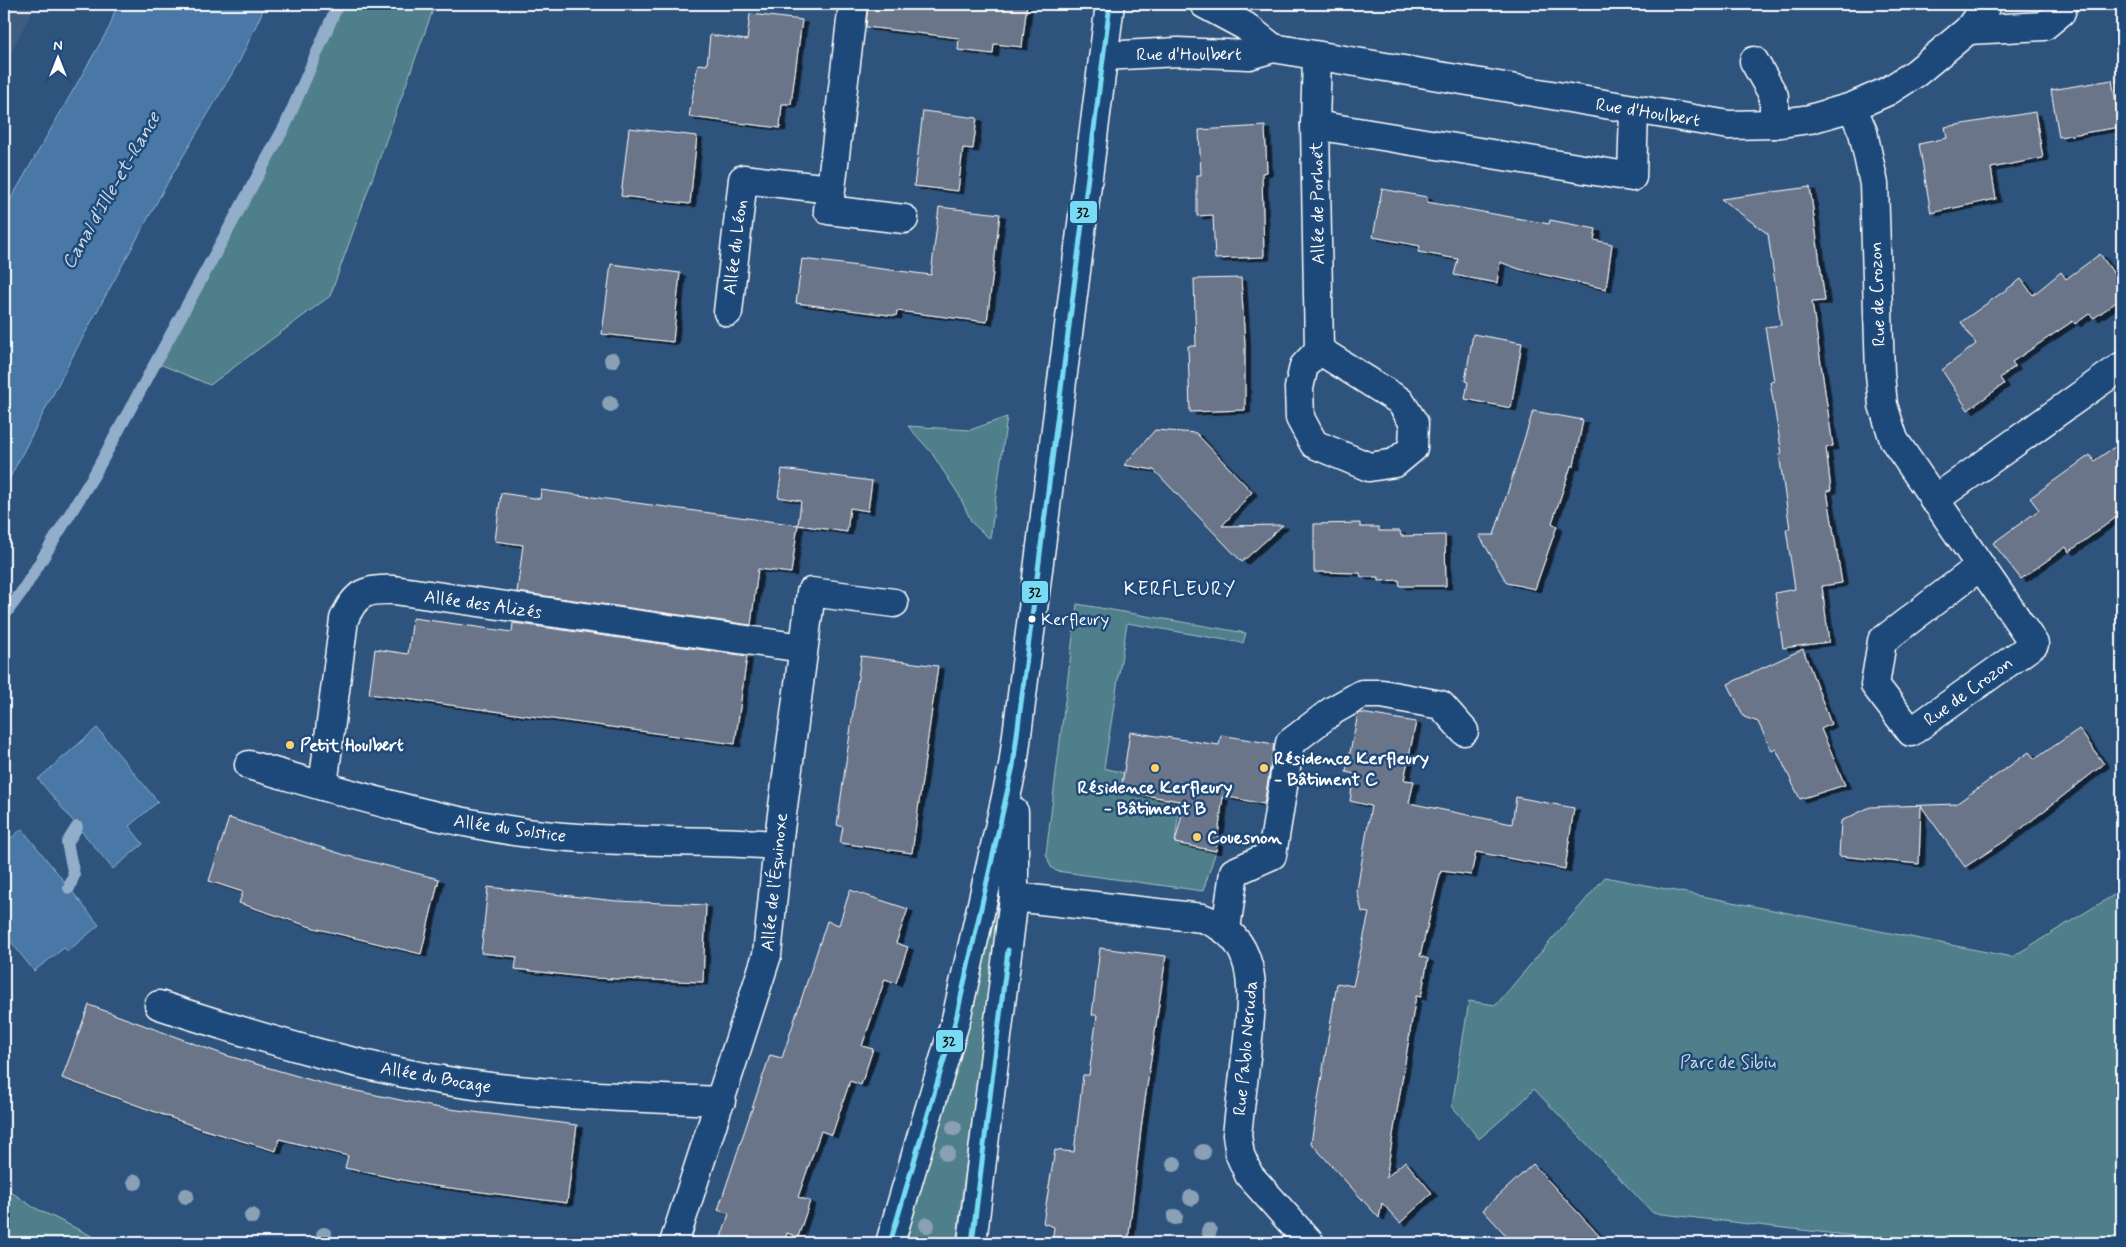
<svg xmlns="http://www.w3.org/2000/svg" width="2126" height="1247" font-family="Mynerve,sans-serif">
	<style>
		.built { fill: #405d81 }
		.green { fill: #4f7f8a; stroke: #a7bfc4 }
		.water { fill: #4978a6; stroke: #92aeca }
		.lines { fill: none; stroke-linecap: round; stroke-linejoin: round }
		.stream { stroke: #92aeca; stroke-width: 12 }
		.building { fill: #6a7589; stroke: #fff; filter: url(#shadow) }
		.minor-casing { stroke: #fff; stroke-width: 31 }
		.minor { stroke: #1f4a7a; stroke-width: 28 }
		.bus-1-casing { stroke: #1f4a7a; stroke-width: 9 }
		.bus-1 { stroke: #77dcf3; stroke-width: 5 }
		.tree { fill: #89a0b5 }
		.bus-dot { fill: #fff; stroke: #1f4a7a; stroke-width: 2 }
		.poi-dot { fill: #ffd166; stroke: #1f4a7a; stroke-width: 2 }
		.labels { text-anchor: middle; stroke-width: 5; stroke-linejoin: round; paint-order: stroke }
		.bus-label { font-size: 17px; fill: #fff; stroke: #1f4a7a; text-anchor: start }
		.street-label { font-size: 18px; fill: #fff; stroke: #1f4a7a }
		.poi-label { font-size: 18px; font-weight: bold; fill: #fff; stroke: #1f4a7a; text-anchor: start }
		.park-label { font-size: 18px; fill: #d3dfe2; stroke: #1f4a7a }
		.water-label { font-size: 19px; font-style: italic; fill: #d2dde9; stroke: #1f4a7a }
		.neighbourhood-label { font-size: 19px; letter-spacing: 1px; fill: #fff; stroke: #1f4a7a }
		.line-badge { stroke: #1f4a7a; stroke-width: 2 }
		.pale-badge-label { font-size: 14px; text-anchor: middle; font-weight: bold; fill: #111 }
	</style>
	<defs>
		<filter id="shadow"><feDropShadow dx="5.5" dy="3" stdDeviation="0" flood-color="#0009"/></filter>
	</defs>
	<rect width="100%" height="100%" fill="#2e537d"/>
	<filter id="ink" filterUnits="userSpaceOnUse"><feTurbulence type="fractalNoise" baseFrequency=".02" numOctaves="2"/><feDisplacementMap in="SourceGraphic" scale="10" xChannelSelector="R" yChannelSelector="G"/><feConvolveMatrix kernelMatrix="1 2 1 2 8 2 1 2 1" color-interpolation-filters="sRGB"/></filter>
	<g filter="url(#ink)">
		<!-- built -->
		<path class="built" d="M4,4H36L4,65Z"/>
		<!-- green -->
		<g class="green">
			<path d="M343,4H435L330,296L210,385L157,363L281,142Z"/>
			<path d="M1007,417L990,539L972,523L959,495L931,452L908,426L970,430Z"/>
			<path d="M1077,604L1246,633L1243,643L1127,623L1104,768L1124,773L1121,791L1180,801L1175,841L1216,851L1203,891L1056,871L1051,867L1046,854Z"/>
			<path d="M1605,877L2012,957L2122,890V1243H1915L1653,1213L1534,1089L1523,1101L1479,1139L1452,1106L1469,1001L1496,1005Z"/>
			<path d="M1002,885L956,1243H901L946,1104L993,887Z"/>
			<path d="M4,1187L33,1207L106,1243H4Z"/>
		</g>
		<!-- water -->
		<g class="water">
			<path d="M117,4H266L240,60L169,180L77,348L4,489V211L110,26Z"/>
			<path d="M97,728L158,802L129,826L143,844L113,869L38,779Z"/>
			<path d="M22,829L99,925L68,951L64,948L34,971L4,933V844Z"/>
		</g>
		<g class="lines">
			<!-- stream -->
			<g class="stream">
				<path d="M4,616L23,590L94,475L285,126L338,4"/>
				<path d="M69,888L74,875L67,843L77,827"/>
			</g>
		</g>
		<!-- building -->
		<g class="building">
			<path d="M868,4H1027L1022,47L994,44L993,54L958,50L959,38L866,27Z"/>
			<path d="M750,14L802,20L791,104H782L780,128L689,117L698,64L707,65L710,35L747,40Z"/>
			<path d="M2112,80L2120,127L2059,137L2051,90Z"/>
			<path d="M923,111L977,118L973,149L963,148L958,191L914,186Z"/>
			<path d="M2035,112L2043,158L1991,168L1996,199L1931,213L1919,144L1947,138L1945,127Z"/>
			<path d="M1265,126L1267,172L1262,173L1264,257L1215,259L1213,215L1197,216V175H1201L1199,130Z"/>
			<path d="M629,128L697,136L690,204L621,196Z"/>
			<path d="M1810,187L1825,301L1812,302L1833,446L1826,448L1831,490L1827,491L1842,583L1822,586L1829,642L1783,648L1775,593L1795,589L1786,529H1790L1779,454H1782L1770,382L1774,381L1765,327L1781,325L1768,234L1721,199Z"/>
			<path d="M1382,189L1427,197V202L1549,224L1550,220L1596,229L1594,240L1612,244L1606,289L1519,269L1500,262L1497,283L1454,275L1458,259L1418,252L1420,246L1373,237Z"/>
			<path d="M939,207L1000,214L987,322L897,311L896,316L796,303L802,259L931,275Z"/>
			<path d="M2100,254L2122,285V298L2094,318L2089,314L2075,324L2073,321L2012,362L2015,366L2000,378L2004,384L1968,410L1942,370L1976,344L1961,322L2021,279L2033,295L2061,272L2066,279Z"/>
			<path d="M611,264L680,273L673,342L602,334Z"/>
			<path d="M1241,278L1245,344V410L1190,412L1188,346H1196L1194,279Z"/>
			<path d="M1473,334L1522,343L1511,408L1465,399L1468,382L1465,381Z"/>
			<path d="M1533,411L1583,420L1574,466H1571L1552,523L1557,526L1535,589L1507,583L1479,535H1494Z"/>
			<path d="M1155,430L1196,433L1252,492L1222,526L1283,525L1242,562L1154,470L1124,465Z"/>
			<path d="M2122,442V513L2069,552L2066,547L2021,579L1993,543L2039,510L2030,498L2090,455L2094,461Z"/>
			<path d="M782,469L872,481L868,511L850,508L847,532L798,525L801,501L778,497Z"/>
			<path d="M541,490L798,525L791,573L758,569L751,625L517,592L523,545L495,541L501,493L540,499Z"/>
			<path d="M1360,523V527H1379V531H1400L1401,536L1445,535L1446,586H1400L1399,580L1379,581V577H1361L1360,573L1314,572V524Z"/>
			<path d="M413,618L512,632L513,623L747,656L735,744L369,694L375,649L408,654Z"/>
			<path d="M1803,649L1831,724L1821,729L1845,785L1800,799L1776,749L1772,751L1758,722L1744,717L1728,684Z"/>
			<path d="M861,656L938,666L912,853L840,843L843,827L837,825Z"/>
			<path d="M1361,713L1416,722L1404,780L1414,781L1409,803L1512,824L1516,797L1574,808L1565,869L1476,852L1471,875L1441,871L1420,956L1428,959L1421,997L1416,996L1386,1178L1405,1161L1432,1193L1400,1223L1382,1203L1379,1218L1311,1143L1337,983L1353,986L1369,913L1362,912L1357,890L1371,806L1350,801L1354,774L1346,772L1358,714Z"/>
			<path d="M2079,729L2104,764L2008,839L1965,867L1921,806L1919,864L1839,856L1841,821L1870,807L1956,804L2029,752L2035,759Z"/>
			<path d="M1130,732L1219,745L1221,735L1274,744L1264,804L1223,796L1216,851L1175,843L1185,802L1121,791Z"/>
			<path d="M229,818L348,856L439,879L421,954L314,928L239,903L243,892L209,881Z"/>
			<path d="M488,887L617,901L706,905L703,982L591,978L515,969L517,957L481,953Z"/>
			<path d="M850,890L908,909L896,943L908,947L896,983L885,979L862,1046L873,1049L861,1085L850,1081L832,1135L821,1131L798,1197L810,1201L798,1237L787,1233L784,1243H719L729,1214L718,1210L770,1055L782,1058L827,921L839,925Z"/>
			<path d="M1100,948L1166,956L1142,1121L1128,1243H1052L1054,1227L1043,1223L1055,1150L1074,1152L1083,1075H1089L1097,1015H1092Z"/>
			<path d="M89,1005L225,1055L328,1085L434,1107L577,1125L567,1203L427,1185L345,1168L348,1156L279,1139L276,1151L202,1129L62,1078Z"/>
			<path d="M1533,1164L1606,1243H1513L1483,1210Z"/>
		</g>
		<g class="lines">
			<!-- minor casing -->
			<g class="minor-casing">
				<g id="minor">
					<path d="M1204,4L1245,26L1273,48"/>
					<path d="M1968,30L2044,26L2061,12L2063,4"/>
					<path d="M1104,56L1178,52L1249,55L1273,48L1729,125L1774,124L1810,119L1852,107L1888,91L1916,73L1968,30L1987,4"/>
					<path d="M1317,56L1315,125L1319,350L1304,366L1299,388L1300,418L1314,444L1369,467L1395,463L1413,448L1414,423L1400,401L1319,350"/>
					<path d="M1754,61L1774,96V124"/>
					<path d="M1852,107L1863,132L1874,184L1880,374L1883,405L1894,440L2034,644L1911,732L1875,685L1882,641L1979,567"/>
					<path d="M1315,125L1632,177L1634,110"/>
					<path d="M831,189L828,210L904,219"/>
					<path d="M728,312L743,179L831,189L853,4"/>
					<path d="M1934,500L2122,366"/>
					<path d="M249,765C341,791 433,820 528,833C612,844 695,839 778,845"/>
					<path d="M323,786L344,619C356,592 366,589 394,590L803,648"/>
					<path d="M1014,897L1202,918C1263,939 1252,996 1247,1048C1244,1077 1240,1106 1237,1135L1240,1155L1249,1175L1310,1243"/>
					<path d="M1226,929L1234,872L1272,855L1290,743L1332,711L1362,694H1382L1441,705L1464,731"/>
					<path d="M159,1005C264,1039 372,1072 482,1086C561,1096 641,1098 721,1101"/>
					<path d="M674,1243L767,955L778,845L811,592L894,603"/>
					<path d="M890,1243L956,1019L1013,766L1110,4"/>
					<path d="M972,1243L1014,897V812"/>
				</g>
			</g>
			<!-- minor -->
			<use href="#minor" class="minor"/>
			<!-- bus-1 casing -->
			<g class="bus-1-casing">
				<g id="bus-1">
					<path d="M890,1243L956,1019L1013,766L1110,4"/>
					<path d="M972,1243L1008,950"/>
				</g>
			</g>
			<!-- bus-1 -->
			<use href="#bus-1" class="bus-1"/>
		</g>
		<!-- trees -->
		<g class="tree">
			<circle cx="612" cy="360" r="8"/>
			<circle cx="610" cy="404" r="8"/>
			<circle cx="954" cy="1128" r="8"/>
			<circle cx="1203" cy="1152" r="8"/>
			<circle cx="947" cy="1153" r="8"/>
			<circle cx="1174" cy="1164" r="8"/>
			<circle cx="135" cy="1182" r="8"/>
			<circle cx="186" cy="1196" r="8"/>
			<circle cx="1191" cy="1198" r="8"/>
			<circle cx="252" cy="1216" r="8"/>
			<circle cx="1175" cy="1217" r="8"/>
			<circle cx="927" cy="1225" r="8"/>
			<circle cx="1209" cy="1231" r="8"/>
			<circle cx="324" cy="1235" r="8"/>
		</g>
	</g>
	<!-- markers -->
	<circle class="bus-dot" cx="1032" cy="619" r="4.5"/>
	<g class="poi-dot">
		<circle cx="290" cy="745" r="5"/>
		<circle cx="1155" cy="768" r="5"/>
		<circle cx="1264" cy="768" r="5"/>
		<circle cx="1197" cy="837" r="5"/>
	</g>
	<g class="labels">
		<!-- bus labels -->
		<g class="bus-label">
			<text x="1041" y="625">Kerfleury</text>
		</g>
		<!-- street labels -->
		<g class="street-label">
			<text x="1189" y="60">Rue d'Houlbert</text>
			<text transform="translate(1648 112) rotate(9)" y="6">Rue d'Houlbert</text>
			<text transform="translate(1317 203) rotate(-91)" y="6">Allée de Porhoët</text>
			<text transform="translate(735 247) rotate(-83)" y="6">Allée du Léon</text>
			<text transform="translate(1877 294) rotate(-92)" y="6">Rue de Crozon</text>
			<text transform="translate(483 604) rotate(8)" y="6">Allée des Alizés</text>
			<text transform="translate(1968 691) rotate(-36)" y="6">Rue de Crozon</text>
			<text transform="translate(510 828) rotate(8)" y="6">Allée du Solstice</text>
			<text transform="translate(774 882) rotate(-84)" y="6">Allée de l'Équinoxe</text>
			<text transform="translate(1245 1048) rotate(-85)" y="6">Rue Pablo Neruda</text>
			<text transform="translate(436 1077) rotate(10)" y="6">Allée du Bocage</text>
		</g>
		<!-- poi labels -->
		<g class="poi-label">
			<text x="300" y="751">Petit Houlbert</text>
			<text x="1274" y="764">Résidence Kerfleury<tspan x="1274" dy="21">- Bâtiment C</tspan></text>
			<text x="1155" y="793" text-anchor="middle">Résidence Kerfleury<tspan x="1155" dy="21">- Bâtiment B</tspan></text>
			<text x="1207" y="843">Couesnon</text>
		</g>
		<!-- park labels -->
		<g class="park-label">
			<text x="1728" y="1068">Parc de Sibiu</text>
		</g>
		<!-- water labels -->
		<g class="water-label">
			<text transform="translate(110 190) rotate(-60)" y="7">Canal d'Ille-et-Rance</text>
		</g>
		<!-- neighbourhood labels -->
		<g class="neighbourhood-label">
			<text x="1180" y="595">KERFLEURY</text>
		</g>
	</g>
	<g class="line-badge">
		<rect x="1069" y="200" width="29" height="24" rx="5" fill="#77dcf3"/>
		<rect x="1021" y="580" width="28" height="24" rx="5" fill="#77dcf3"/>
		<rect x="935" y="1029" width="29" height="24" rx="5" fill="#77dcf3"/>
	</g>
	<g class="pale-badge-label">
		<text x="1083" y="217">32</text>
		<text x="1035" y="597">32</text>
		<text x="949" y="1046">32</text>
	</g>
	<!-- margin -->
	<rect width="2126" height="1247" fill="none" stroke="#1f4a7a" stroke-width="20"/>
	<rect x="10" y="10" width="2106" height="1227" fill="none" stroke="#fff" stroke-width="2" filter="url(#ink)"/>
	<!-- north arrow -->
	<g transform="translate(58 58)" stroke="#1f4a7a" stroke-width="4" paint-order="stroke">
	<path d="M0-4L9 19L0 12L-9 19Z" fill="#ffffff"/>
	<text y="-8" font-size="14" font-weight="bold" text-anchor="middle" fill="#ffffff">N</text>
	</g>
</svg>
